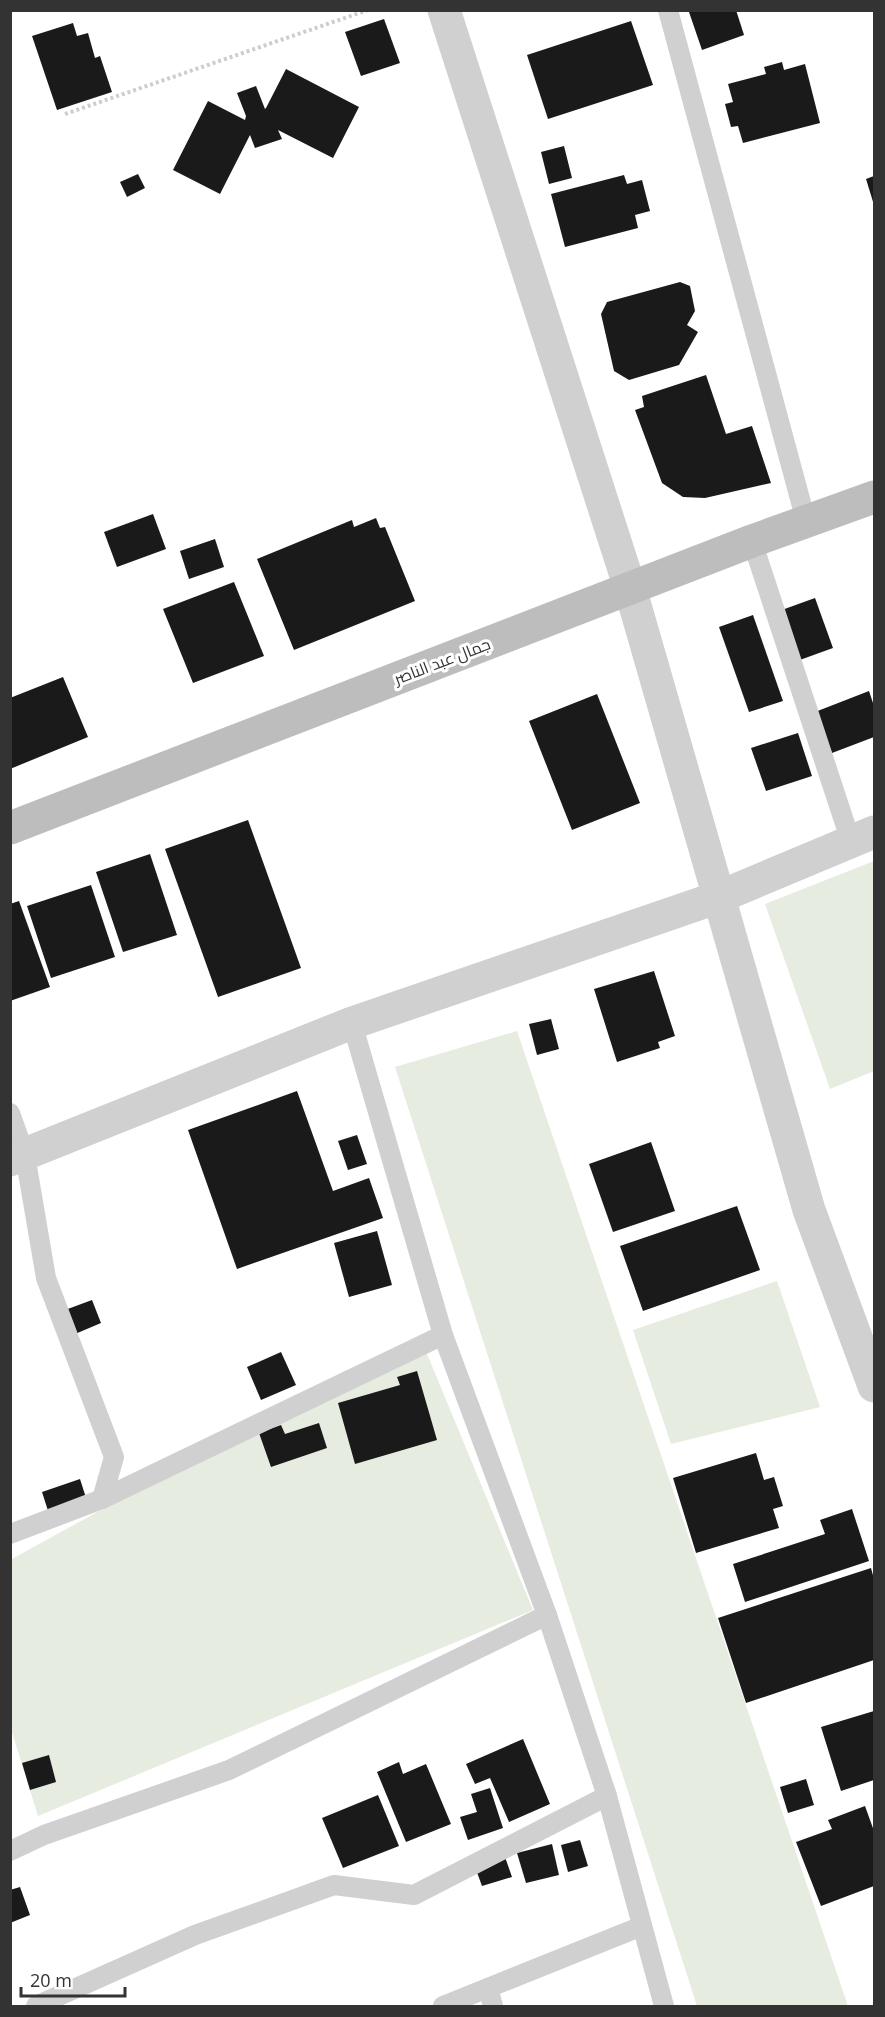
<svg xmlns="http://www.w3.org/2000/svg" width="885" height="2017" font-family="'Open Sans',Cairo,sans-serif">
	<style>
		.green { fill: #e6ecdf }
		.building { fill: #1a1a1a }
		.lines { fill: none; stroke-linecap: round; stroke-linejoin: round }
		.path { stroke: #cdcdcd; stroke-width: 4; stroke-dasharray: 3 3; stroke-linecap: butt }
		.service { stroke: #d0d0d0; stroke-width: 20 }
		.minor { stroke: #d0d0d0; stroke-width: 33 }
		.tertiary { stroke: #d0d0d0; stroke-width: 33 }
		.secondary { stroke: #bdbdbd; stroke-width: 33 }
		.labels { text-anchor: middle; stroke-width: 6; stroke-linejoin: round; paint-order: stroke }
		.street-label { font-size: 16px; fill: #333; stroke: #fff }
	</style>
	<rect width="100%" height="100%" fill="#fff"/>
	<!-- green -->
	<g class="green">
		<path d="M874,861V1071L830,1089L765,904Z"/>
		<path d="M517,1031L848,2006H697L395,1067Z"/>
		<path d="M777,1281L820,1407L671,1444L633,1330Z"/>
		<path d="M425,1349L533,1610L38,1816L11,1729L10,1560L192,1460Z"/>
	</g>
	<!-- building -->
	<g class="building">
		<path d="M694,10H736L744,35L702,50L689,12Z"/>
		<path d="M384,19L400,63L361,76L345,32Z"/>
		<path d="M631,21L653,85L548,119L527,55Z"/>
		<path d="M73,23L77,36L88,33L95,58L100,56L112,92L57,110L32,36Z"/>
		<path d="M782,62L784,70L805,64L820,123L743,143L738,126L731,127L725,104L733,102L728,84L766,74L764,67Z"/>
		<path d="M286,69L359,107L333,158L278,130L282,139L255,148L250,135L220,194L173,170L208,101L245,120L246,116L237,93L256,86L265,109L266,108Z"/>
		<path d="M564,146L572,178L549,184L541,152Z"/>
		<path d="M138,174L145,188L127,197L120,182Z"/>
		<path d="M624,175L627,184L642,180L650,211L635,215L638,228L565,247L551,194Z"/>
		<path d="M874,176V205L866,179Z"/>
		<path d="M680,282L690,286L695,311L687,325L698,332L679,365L629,380L614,371L601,314L607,302Z"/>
		<path d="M706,375L726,434L752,426L771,483L705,498L683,497L662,483L635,410L644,407L642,396Z"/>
		<path d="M153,514L166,549L117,567L104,532Z"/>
		<path d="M376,518L380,528L385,527L415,601L294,650L257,559L352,520L354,527Z"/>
		<path d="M215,539L224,567L189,579L180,551Z"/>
		<path d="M234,582L264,656L193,683L163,609Z"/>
		<path d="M815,598L833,648L797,661L779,611Z"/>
		<path d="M753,615L783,701L749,712L719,627Z"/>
		<path d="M63,677L88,737L10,769V698Z"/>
		<path d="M869,691L874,706V737L832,753L815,712Z"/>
		<path d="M597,694L640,803L572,830L529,721Z"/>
		<path d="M798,733L812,776L766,791L751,748Z"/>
		<path d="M248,820L301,968L218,997L165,849Z"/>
		<path d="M150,854L177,935L123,952L96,872Z"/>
		<path d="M91,885L115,957L51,978L27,906Z"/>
		<path d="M19,901L50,987L10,1001V904Z"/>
		<path d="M654,971L675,1036L658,1042L660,1048L617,1062L594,989Z"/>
		<path d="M551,1019L559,1049L537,1055L529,1024Z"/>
		<path d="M297,1091L333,1191L369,1178L383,1218L237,1269L188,1130Z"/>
		<path d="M357,1135L367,1164L348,1170L338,1141Z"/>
		<path d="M651,1142L675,1211L613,1232L589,1164Z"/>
		<path d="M737,1206L760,1270L643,1311L620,1246Z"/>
		<path d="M377,1231L392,1285L349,1297L334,1243Z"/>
		<path d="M92,1300L101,1323L75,1334L65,1310Z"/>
		<path d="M281,1352L296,1385L261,1400L247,1367Z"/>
		<path d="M417,1371L437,1440L355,1464L338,1403L400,1385L397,1377Z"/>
		<path d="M319,1423L327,1448L271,1467L259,1433L281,1425L285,1434Z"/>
		<path d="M756,1453L764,1480L774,1477L783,1506L773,1509L779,1528L696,1553L673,1478Z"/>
		<path d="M80,1479L88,1504L50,1517L42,1492Z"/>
		<path d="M852,1509L869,1561L745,1602L733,1564L825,1534L820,1520Z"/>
		<path d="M871,1568L874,1579V1660L746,1703L718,1618Z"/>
		<path d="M874,1711V1780L841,1791L821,1727Z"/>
		<path d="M523,1739L550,1804L509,1822L490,1778L475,1784L466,1764Z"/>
		<path d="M49,1755L56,1782L30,1790L22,1763Z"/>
		<path d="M399,1762L403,1774L426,1764L451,1824L406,1842L377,1772Z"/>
		<path d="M806,1779L814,1805L788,1813L780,1787Z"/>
		<path d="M490,1788L503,1828L468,1840L460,1817L477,1812L471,1794Z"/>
		<path d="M378,1795L399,1846L343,1868L322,1818Z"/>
		<path d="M865,1806L874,1831V1886L821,1906L796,1842L832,1829L828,1820Z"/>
		<path d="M580,1840L588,1866L568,1872L561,1845Z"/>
		<path d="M552,1844L559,1875L526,1883L517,1853Z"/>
		<path d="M505,1857L512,1877L482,1886L475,1867Z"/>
		<path d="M20,1887L30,1915L10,1923V1890Z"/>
	</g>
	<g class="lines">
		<!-- path -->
		<path class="path" d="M65,114L368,10"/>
		<!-- service -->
		<g class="service">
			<path d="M668,10L806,521"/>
			<path d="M752,541L851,842"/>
			<path d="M352,1023L443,1335L547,1615L607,1796L664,2006"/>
			<path d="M10,1113L25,1155L46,1278L114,1457L102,1499L443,1335"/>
			<path d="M10,1534L102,1499"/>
			<path d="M10,1851L44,1835L229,1770L547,1615"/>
			<path d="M488,1988L493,2006"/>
			<path d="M36,2006L195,1935L334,1885L414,1895L607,1796"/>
			<path d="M443,2006L642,1926"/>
		</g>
		<!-- minor -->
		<path class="minor" d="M10,1160L352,1023L719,897L874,832"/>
		<!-- tertiary -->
		<path class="tertiary" d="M444,10L630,588L809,1210L874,1386"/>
		<!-- secondary -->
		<path class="secondary" d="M10,828L752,541L874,497"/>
	</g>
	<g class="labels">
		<!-- street labels -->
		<g class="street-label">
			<text transform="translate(442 661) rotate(-21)" y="6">جمال عبد الناصر</text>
		</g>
	</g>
	<!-- border -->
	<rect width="885" height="2017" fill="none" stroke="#333333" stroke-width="24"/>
	<!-- scale -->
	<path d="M21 1987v9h104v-9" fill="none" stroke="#333333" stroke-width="3"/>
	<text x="30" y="1987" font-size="18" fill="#333333" stroke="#ffffff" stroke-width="4.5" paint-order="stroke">20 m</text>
</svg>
